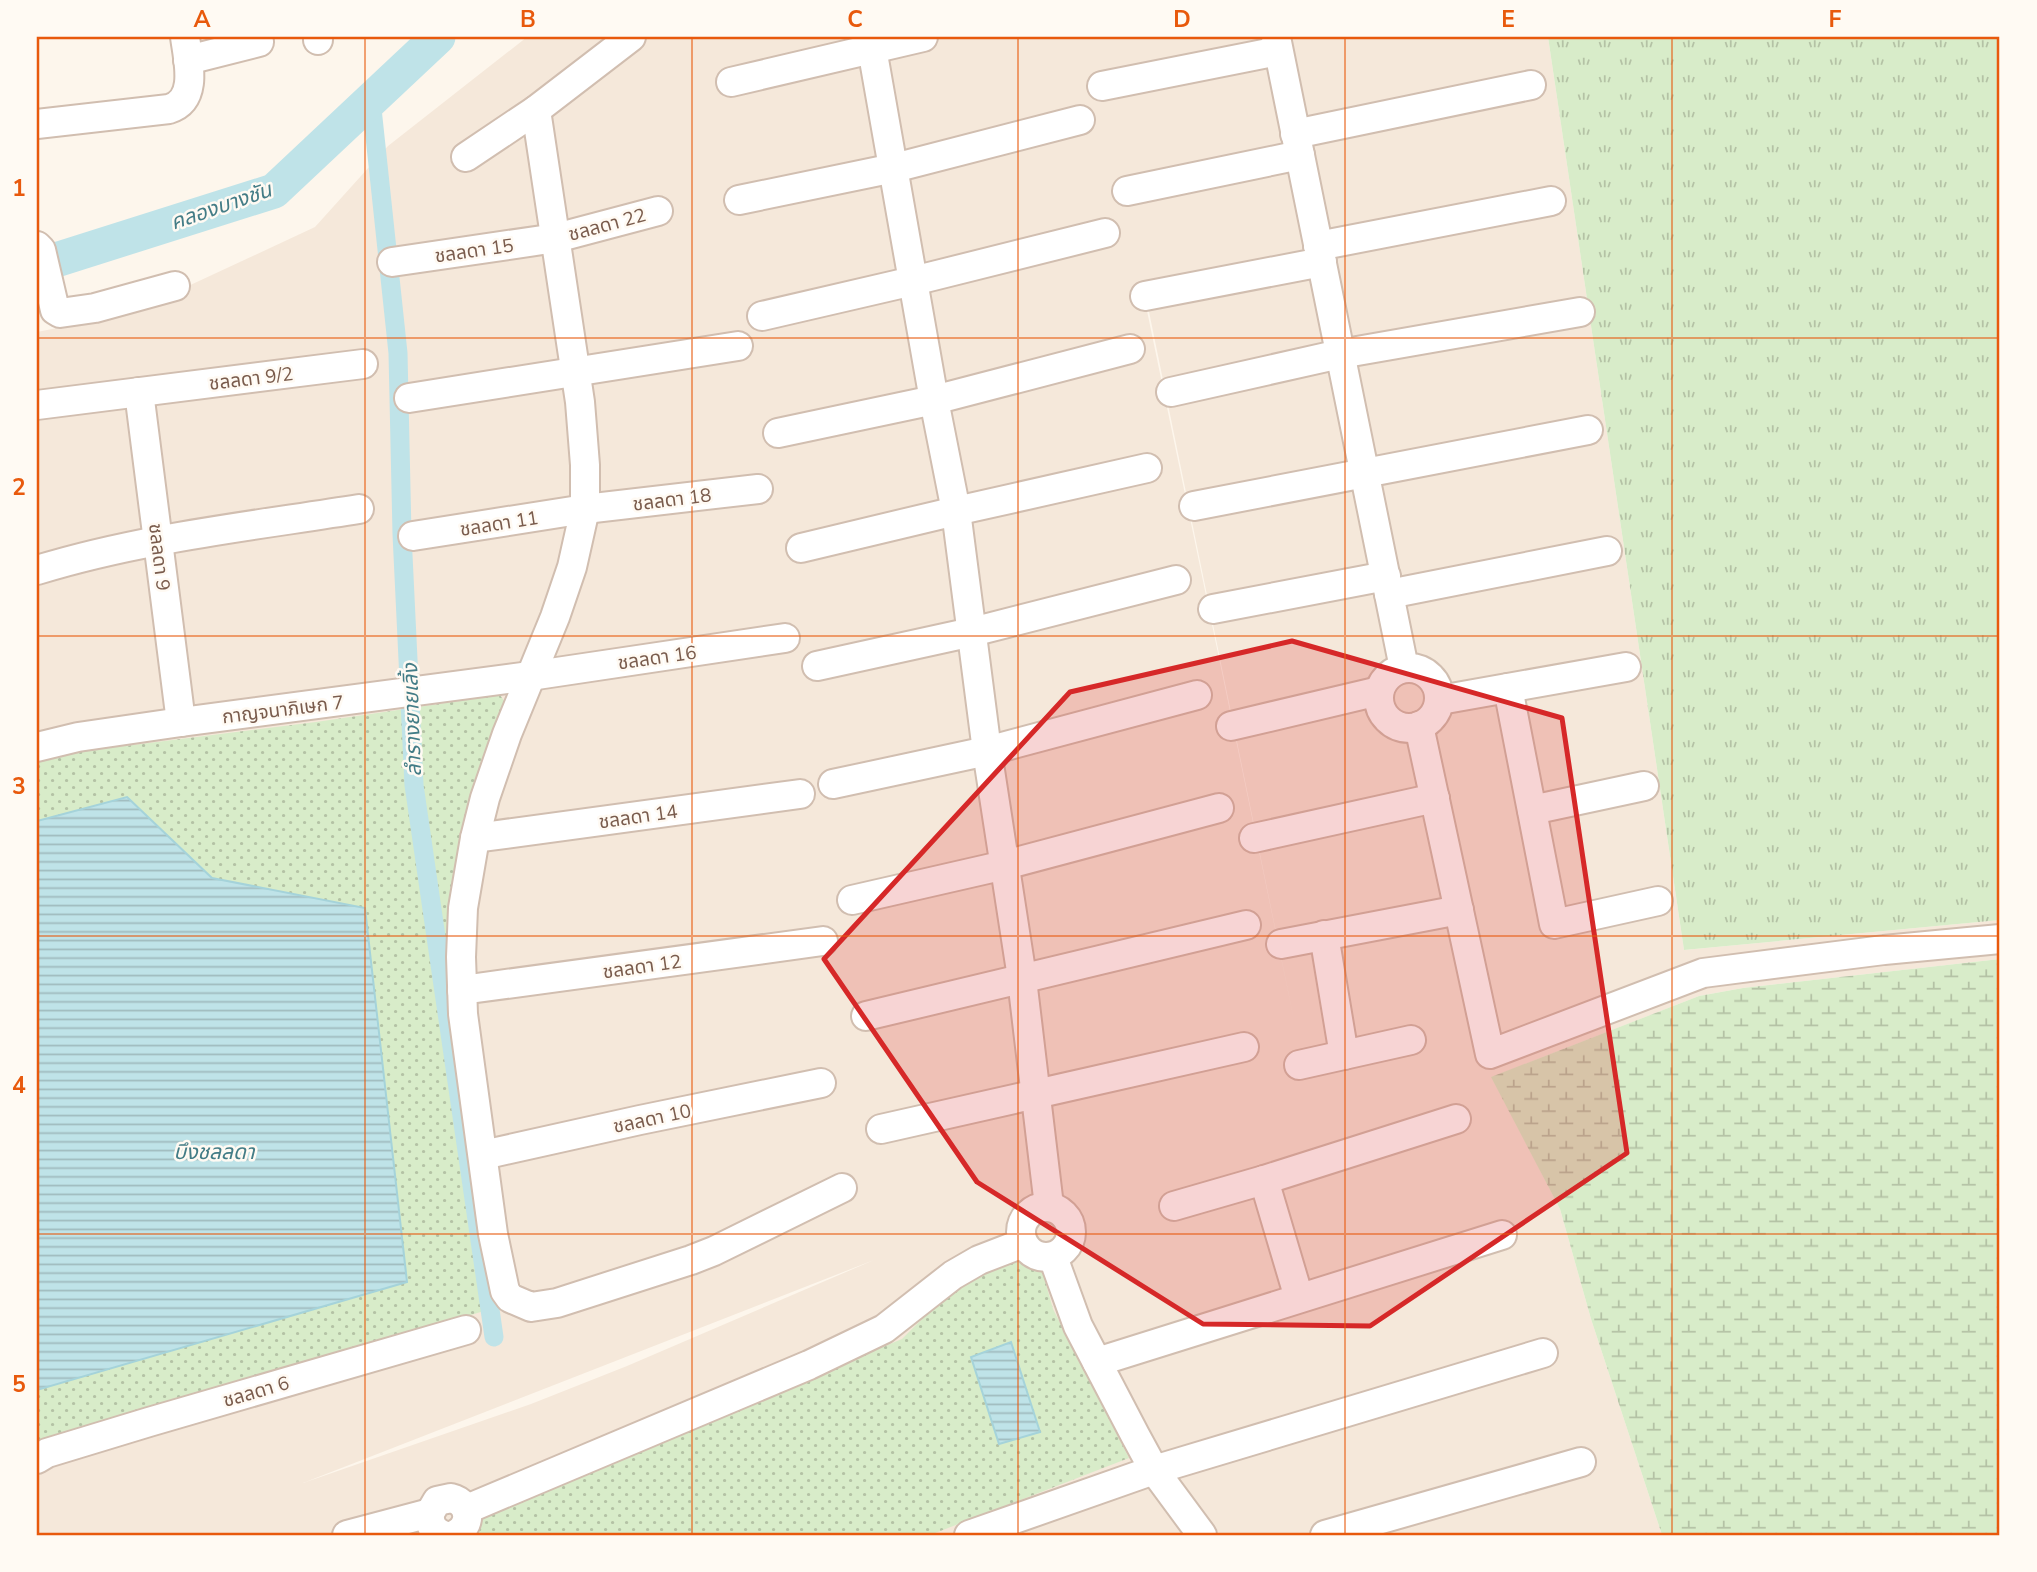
<svg xmlns="http://www.w3.org/2000/svg" width="2037" height="1572" font-family="'Nunito Sans','Noto Sans Thai',sans-serif">
	<style>
		.residential { fill: #f5e8da; fill-rule: evenodd }
		.grass { fill: url(#grass-tufts) }
		.wetland { fill: url(#wetland-marsh) }
		.park { fill: url(#park-dots) }
		.water { fill: url(#water-rules); stroke: #a5d3da; stroke-width: 2 }
		.lines { fill: none; stroke-linecap: round; stroke-linejoin: round }
		.canal { stroke: #bfe3e8; stroke-width: 19 }
		.river { stroke: #bfe3e8; stroke-width: 35 }
		.minor-casing { stroke: #d1beb0; stroke-width: 32 }
		.minor { stroke: #fff; stroke-width: 28 }
		.marked { fill: #d62828; fill-opacity: 0.2; stroke: #d62828; stroke-width: 5; stroke-linejoin: round }
		.grid { fill: none; stroke: #e8590c; stroke-width: 2; stroke-opacity: 0.55 }
		.labels { text-anchor: middle; stroke-width: 5; stroke-linejoin: round; paint-order: stroke }
		.street-label { font-size: 19px; fill: #7a5c4d; stroke: #fffaf3 }
		.water-label { font-size: 21px; font-style: italic; fill: #437c86; stroke: #fffaf3 }
		.neatline { fill: none; stroke: #e8590c; stroke-width: 2.5 }
		.grid-label { font-size: 23px; text-anchor: middle; font-weight: bold; fill: #e8590c }
	</style>
	<defs>
		<pattern id="grass-tufts" width="24" height="20" patternUnits="userSpaceOnUse" patternTransform="scale(1.75)"><rect width="24" height="20" fill="#d8ecc9"/><path d="M3 7l-1-3M5 7V3M7 7l1-3M15 17l-1-3M17 17v-4M19 17l1-3" fill="none" stroke="#b4c2a5"/></pattern>
		<pattern id="wetland-marsh" width="20" height="14" patternUnits="userSpaceOnUse" patternTransform="scale(1.75)"><rect width="20" height="14" fill="#d8ecc9"/><path d="M1 5h8M5 5V1M11 12h8M15 12V8" fill="none" stroke="#b4c2a5"/></pattern>
		<pattern id="park-dots" width="8" height="8" patternUnits="userSpaceOnUse" patternTransform="scale(1.75)"><rect width="8" height="8" fill="#d8ecc9"/><path d="M2 2h.1M6 6h.1" fill="none" stroke="#b4c2a5" stroke-width="1.8" stroke-linecap="round"/></pattern>
		<pattern id="water-rules" width="6" height="5" patternUnits="userSpaceOnUse" patternTransform="scale(1.75)"><rect width="6" height="5" fill="#bfe3e8"/><path d="M0 2.5h6" fill="none" stroke="#a0bbbe"/></pattern>
	</defs>
	<rect width="100%" height="100%" fill="#fdf6ec"/>
	<!-- residential -->
	<path class="residential" d="M527,37H1548L1684,950L2000,920V959L1743,988L1699,996L1492,1077L1560,1209L1591,1319L1662,1535H37V332L128,314L315,227L388,146ZM1146,297L1295,1025L1146,306ZM874,1260L627,1366L531,1404L303,1483Z"/>
	<!-- grass -->
	<path class="grass" d="M1548,37H2000V920L1684,950Z"/>
	<!-- wetland -->
	<path class="wetland" d="M2000,959V1535H1662L1591,1319L1560,1209L1491,1077L1699,996L1743,988Z"/>
	<!-- park -->
	<g class="park">
		<path d="M500,695L507,705L450,940L454,1070L500,1306L37,1449V757L316,722Z"/>
		<path d="M1023,1257L1035,1260L1044,1277L1053,1309L1129,1458L930,1535H469L477,1515L902,1339L951,1290L990,1264Z"/>
	</g>
	<!-- water -->
	<g class="water">
		<path d="M127,797L212,878L365,908L407,1282L37,1390V821Z"/>
		<path d="M1011,1342L1040,1432L999,1444L971,1357Z"/>
	</g>
	<g class="lines">
		<!-- canal -->
		<path class="canal" d="M371,99L398,353L402,534L414,785L494,1337"/>
		<!-- river -->
		<path class="river" d="M37,266L274,191L438,37"/>
		<!-- minor casing -->
		<g class="minor-casing">
			<g id="minor">
				<path d="M318,37V40"/>
				<path d="M631,37L536,110L580,402L585,465V509L572,567L555,617L507,734L485,798L475,838L463,908L461,957L463,1014L493,1234L505,1291L510,1298L531,1307L557,1303L691,1260L714,1251L842,1188"/>
				<path d="M870,37L934,400L956,511L987,751L1021,971L1049,1206"/>
				<path d="M1276,37L1404,668"/>
				<path d="M188,60L259,42"/>
				<path d="M731,82L923,37"/>
				<path d="M1102,86L1278,51"/>
				<path d="M37,124L169,109C199,100 188,60 185,37"/>
				<path d="M1295,134L1531,85"/>
				<path d="M466,157L536,110"/>
				<path d="M1127,191L1300,155"/>
				<path d="M739,200L894,168L1080,120"/>
				<path d="M37,246L41,250L55,310L60,313L95,308L175,286"/>
				<path d="M1318,246L1551,201"/>
				<path d="M392,262L556,238L658,211"/>
				<path d="M1145,296L1322,262"/>
				<path d="M762,316L913,281L1105,233"/>
				<path d="M139,392L181,722"/>
				<path d="M1171,392L1340,354L1580,312"/>
				<path d="M409,398L738,346"/>
				<path d="M37,405L363,364"/>
				<path d="M778,433L934,400L1130,349"/>
				<path d="M1194,506L1588,430"/>
				<path d="M413,536L585,509L758,489"/>
				<path d="M801,548L956,511L1147,468"/>
				<path d="M37,570C141,538 252,526 359,509"/>
				<path d="M1389,594L1607,551"/>
				<path d="M1213,609L1386,576"/>
				<path d="M817,666L972,632L1176,580"/>
				<circle cx="1409" cy="698" r="30"/>
				<path d="M1508,688L1554,924L1658,901"/>
				<path d="M1440,700L1626,667"/>
				<path d="M1231,726L1379,691"/>
				<path d="M1419,726L1490,1054L1703,973L1884,950L2000,939"/>
				<path d="M37,747L78,737L181,722L530,676L785,638"/>
				<path d="M833,784L987,751L1197,695"/>
				<path d="M1532,810L1644,786"/>
				<path d="M475,838L800,794"/>
				<path d="M1254,838L1435,798"/>
				<path d="M852,900L1005,865L1219,808"/>
				<path d="M1324,935L1344,1055"/>
				<path d="M1281,944L1459,910"/>
				<path d="M462,990L823,941"/>
				<path d="M866,1016L1246,925"/>
				<path d="M1299,1065L1411,1040"/>
				<path d="M881,1129L1244,1047"/>
				<path d="M483,1155L640,1120L821,1083"/>
				<path d="M1264,1180L1299,1298"/>
				<path d="M1174,1206L1264,1180L1456,1119"/>
				<circle cx="1046" cy="1232" r="25"/>
				<path d="M1053,1257L1078,1326L1135,1435L1154,1470L1202,1535"/>
				<path d="M1097,1362L1502,1235"/>
				<path d="M37,1459L47,1453L149,1422L466,1330"/>
				<path d="M467,1509L809,1365L884,1329L953,1275L979,1260L1023,1243"/>
				<path d="M347,1535L430,1513"/>
				<path d="M443,1535C433,1531 429,1524 430,1513L437,1501L451,1498C471,1503 473,1526 454,1535"/>
				<path d="M969,1535L1154,1470L1543,1353"/>
				<path d="M1325,1535L1581,1462"/>
			</g>
		</g>
		<!-- minor -->
		<use href="#minor" class="minor"/>
	</g>
	<!-- marked area -->
	<path class="marked" d="M1292,641L1562,718L1627,1153L1370,1326L1203,1324L977,1182L824,959L1070,692Z"/>
	<!-- grid -->
	<path class="grid" d="M365,37V1535M692,37V1535M1018,37V1535M1345,37V1535M1672,37V1535M37,338H2000M37,636H2000M37,936H2000M37,1234H2000"/>
	<g class="labels">
		<!-- street labels -->
		<g class="street-label">
			<text transform="translate(607 224) rotate(-15)" y="7">ชลลดา 22</text>
			<text transform="translate(474 250) rotate(-8)" y="7">ชลลดา 15</text>
			<text transform="translate(251 378) rotate(-7)" y="7">ชลลดา 9/2</text>
			<text transform="translate(672 499) rotate(-7)" y="7">ชลลดา 18</text>
			<text transform="translate(499 523) rotate(-9)" y="7">ชลลดา 11</text>
			<text transform="translate(160 557) rotate(83)" y="7">ชลลดา 9</text>
			<text transform="translate(657 657) rotate(-8)" y="7">ชลลดา 16</text>
			<text transform="translate(283 709) rotate(-7)" y="7">กาญจนาภิเษก 7</text>
			<text transform="translate(638 816) rotate(-8)" y="7">ชลลดา 14</text>
			<text transform="translate(642 966) rotate(-8)" y="7">ชลลดา 12</text>
			<text transform="translate(652 1118) rotate(-12)" y="7">ชลลดา 10</text>
			<text transform="translate(256 1391) rotate(-16)" y="7">ชลลดา 6</text>
		</g>
		<!-- water labels -->
		<g class="water-label">
			<text transform="translate(221 206) rotate(-19)" y="7">คลองบางชัน</text>
			<text transform="translate(412 720) rotate(-92)" y="7">ลำรางยายเลิ้ง</text>
			<text x="214" y="1159">บึงชลลดา</text>
		</g>
	</g>
	<!-- border -->
	<rect width="2037" height="1572" fill="none" stroke="#fffaf3" stroke-width="77"/>
	<rect x="38" y="38" width="1960" height="1496" class="neatline"/>
	<g class="grid-label">
		<text x="202" y="27">A</text>
		<text x="528" y="27">B</text>
		<text x="855" y="27">C</text>
		<text x="1182" y="27">D</text>
		<text x="1508" y="27">E</text>
		<text x="1835" y="27">F</text>
		<text x="19" y="196">1</text>
		<text x="19" y="495">2</text>
		<text x="19" y="794">3</text>
		<text x="19" y="1093">4</text>
		<text x="19" y="1392">5</text>
	</g>
</svg>
